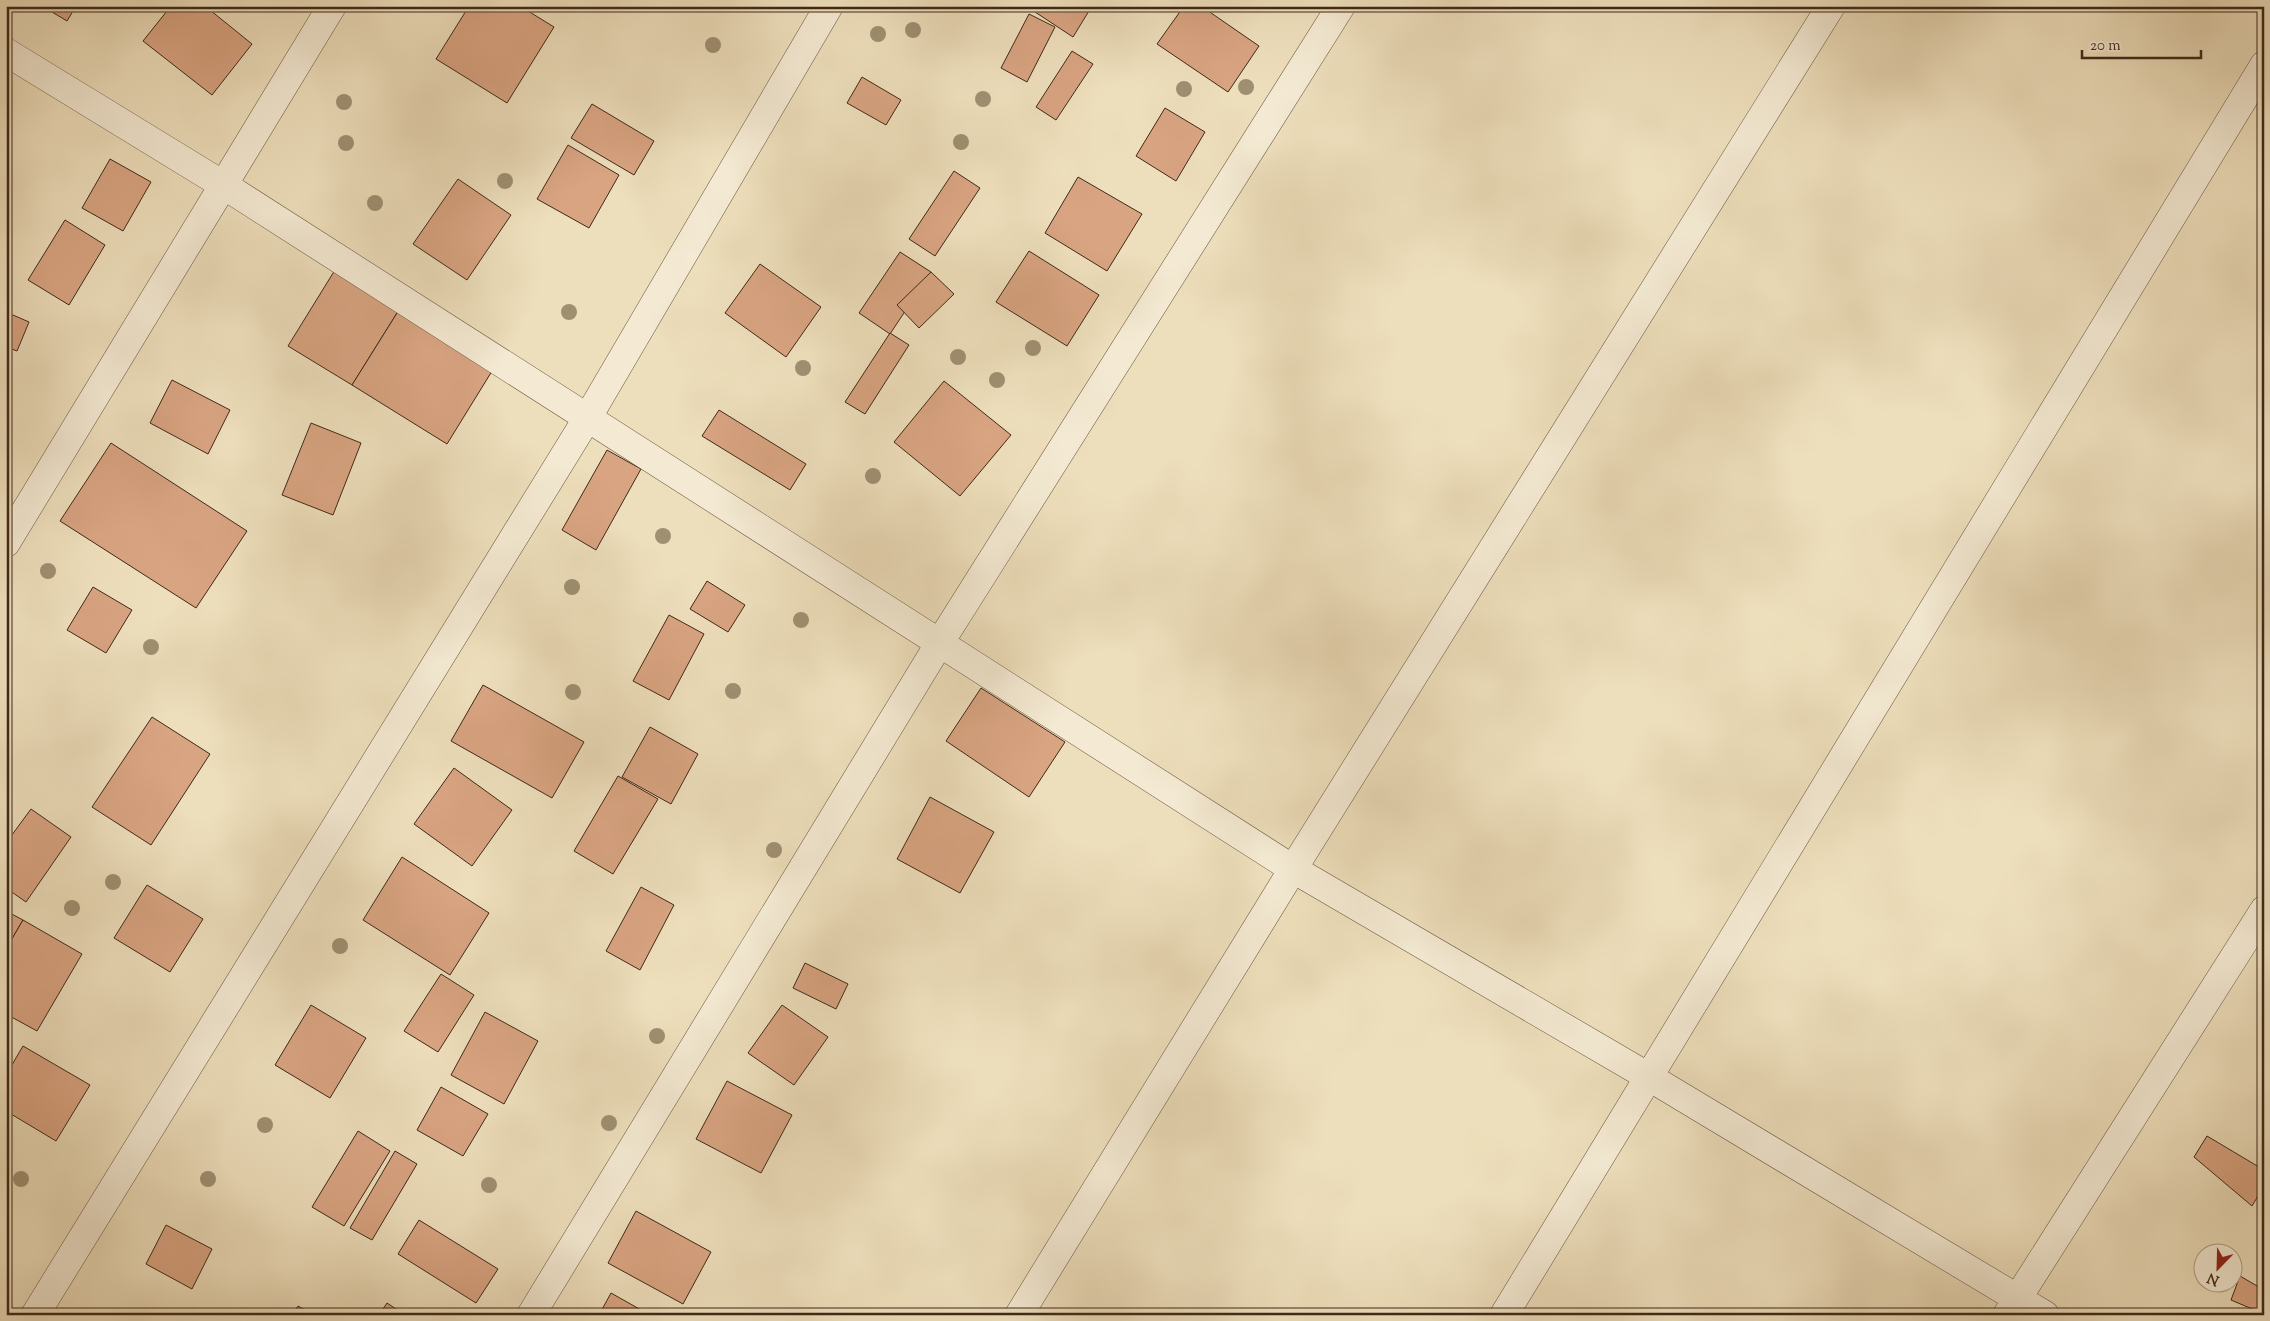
<svg xmlns="http://www.w3.org/2000/svg" width="2270" height="1321" font-family="'Sorts Mill Goudy',serif">
	<style>
		.building { fill: #d9a482; stroke: #3f2918 }
		.lines { fill: none; stroke-linecap: round; stroke-linejoin: round }
		.minor-casing { stroke: #6b5641; stroke-width: 29 }
		.minor { stroke: #f4ead3; stroke-width: 28 }
		.tree { fill: #9f9072 }
	</style>
	<rect width="100%" height="100%" fill="#eedfbc"/>
	<filter id="stains"><feTurbulence type="fractalNoise" baseFrequency=".004" numOctaves="4"/><feColorMatrix values="0 0 0 0 .2 0 0 0 0 .09 0 0 0 0 .02 0 0 0 .5 -.17"/></filter>
	<radialGradient id="worn" r=".72"><stop offset=".6" stop-color="#630" stop-opacity="0"/><stop offset="1" stop-color="#630" stop-opacity=".3"/></radialGradient>
	<!-- building -->
	<g class="building">
		<path d="M42,6H76L67,21Z"/>
		<path d="M171,6H205L252,44L212,95L143,41Z"/>
		<path d="M469,6H520L554,27L507,103L436,59Z"/>
		<path d="M735,6H748L744,12Z"/>
		<path d="M1038,6H1092L1073,37L1035,12Z"/>
		<path d="M1184,6H1201L1259,46L1228,92L1157,44Z"/>
		<path d="M1029,14L1055,27L1027,82L1001,68Z"/>
		<path d="M1072,51L1093,64L1056,120L1036,107Z"/>
		<path d="M862,77L901,100L886,125L847,103Z"/>
		<path d="M592,104L654,141L634,175L571,138Z"/>
		<path d="M1165,108L1205,132L1176,181L1136,156Z"/>
		<path d="M568,145L619,175L589,228L537,199Z"/>
		<path d="M110,159L151,182L123,231L82,208Z"/>
		<path d="M954,171L980,188L935,256L909,239Z"/>
		<path d="M1078,177L1142,214L1107,271L1045,233Z"/>
		<path d="M458,179L511,215L467,280L413,244Z"/>
		<path d="M65,220L105,245L69,305L28,280Z"/>
		<path d="M1029,251L1099,295L1067,346L996,302Z"/>
		<path d="M900,252L931,272L890,334L859,313Z"/>
		<path d="M760,264L821,307L786,357L725,313Z"/>
		<path d="M338,265L402,305L352,385L288,346Z"/>
		<path d="M931,272L954,294L919,328L897,305Z"/>
		<path d="M402,305L497,363L447,444L352,385Z"/>
		<path d="M6,312L29,322L17,351L6,347Z"/>
		<path d="M890,333L909,345L865,414L845,402Z"/>
		<path d="M172,380L230,410L208,454L150,423Z"/>
		<path d="M944,381L1011,435L960,496L894,442Z"/>
		<path d="M719,410L806,464L790,490L702,436Z"/>
		<path d="M311,423L361,443L333,515L282,495Z"/>
		<path d="M111,443L247,531L196,608L60,521Z"/>
		<path d="M607,450L641,469L596,550L562,530Z"/>
		<path d="M707,581L745,605L728,632L690,609Z"/>
		<path d="M93,587L132,610L106,653L67,630Z"/>
		<path d="M669,615L704,634L669,700L633,681Z"/>
		<path d="M483,685L584,742L552,798L451,741Z"/>
		<path d="M981,688L1065,742L1029,797L946,741Z"/>
		<path d="M152,717L210,754L151,845L92,807Z"/>
		<path d="M650,727L698,754L671,804L622,777Z"/>
		<path d="M454,768L512,810L472,866L414,824Z"/>
		<path d="M618,776L658,799L613,874L574,851Z"/>
		<path d="M930,797L994,832L960,893L897,859Z"/>
		<path d="M31,809L71,837L26,902L6,888V843Z"/>
		<path d="M402,857L489,913L450,975L363,920Z"/>
		<path d="M147,885L203,919L170,972L114,938Z"/>
		<path d="M641,887L674,905L640,970L606,951Z"/>
		<path d="M6,911L23,920L6,949Z"/>
		<path d="M23,920L82,954L37,1031L6,1014V949Z"/>
		<path d="M805,963L848,984L836,1009L793,988Z"/>
		<path d="M441,974L474,995L438,1052L404,1031Z"/>
		<path d="M311,1005L366,1038L330,1098L275,1065Z"/>
		<path d="M782,1005L828,1037L794,1085L748,1053Z"/>
		<path d="M485,1012L538,1041L504,1104L451,1075Z"/>
		<path d="M23,1046L90,1085L56,1141L6,1111V1075Z"/>
		<path d="M727,1081L792,1115L761,1173L696,1139Z"/>
		<path d="M441,1087L488,1114L463,1156L417,1130Z"/>
		<path d="M358,1131L390,1151L344,1226L312,1207Z"/>
		<path d="M2207,1136L2264,1170V1186L2252,1206L2194,1157Z"/>
		<path d="M395,1151L417,1164L372,1240L350,1228Z"/>
		<path d="M636,1211L711,1252L683,1304L608,1263Z"/>
		<path d="M419,1220L498,1269L476,1303L398,1254Z"/>
		<path d="M166,1225L212,1249L192,1289L146,1264Z"/>
		<path d="M2240,1276L2264,1290V1314L2231,1300Z"/>
		<path d="M611,1293L650,1315H599Z"/>
		<path d="M387,1303L405,1315H379Z"/>
		<path d="M298,1306L314,1315H293Z"/>
	</g>
	<g class="lines">
		<!-- minor casing -->
		<g class="minor-casing">
			<g id="minor">
				<path d="M6,52L225,186L1293,869L1649,1077L2045,1315"/>
				<path d="M6,543L332,6"/>
				<path d="M35,1315L588,417L829,6"/>
				<path d="M531,1315L939,644L1341,6"/>
				<path d="M1019,1315L1293,869L1831,6"/>
				<path d="M1504,1315L2264,65"/>
				<path d="M2007,1315L2264,910"/>
			</g>
		</g>
		<!-- minor -->
		<use href="#minor" class="minor"/>
	</g>
	<!-- trees -->
	<g class="tree">
		<circle cx="913" cy="30" r="8"/>
		<circle cx="878" cy="34" r="8"/>
		<circle cx="713" cy="45" r="8"/>
		<circle cx="1246" cy="87" r="8"/>
		<circle cx="1184" cy="89" r="8"/>
		<circle cx="983" cy="99" r="8"/>
		<circle cx="344" cy="102" r="8"/>
		<circle cx="961" cy="142" r="8"/>
		<circle cx="346" cy="143" r="8"/>
		<circle cx="505" cy="181" r="8"/>
		<circle cx="375" cy="203" r="8"/>
		<circle cx="569" cy="312" r="8"/>
		<circle cx="1033" cy="348" r="8"/>
		<circle cx="958" cy="357" r="8"/>
		<circle cx="803" cy="368" r="8"/>
		<circle cx="997" cy="380" r="8"/>
		<circle cx="873" cy="476" r="8"/>
		<circle cx="663" cy="536" r="8"/>
		<circle cx="48" cy="571" r="8"/>
		<circle cx="572" cy="587" r="8"/>
		<circle cx="801" cy="620" r="8"/>
		<circle cx="151" cy="647" r="8"/>
		<circle cx="733" cy="691" r="8"/>
		<circle cx="573" cy="692" r="8"/>
		<circle cx="774" cy="850" r="8"/>
		<circle cx="113" cy="882" r="8"/>
		<circle cx="72" cy="908" r="8"/>
		<circle cx="340" cy="946" r="8"/>
		<circle cx="657" cy="1036" r="8"/>
		<circle cx="609" cy="1123" r="8"/>
		<circle cx="265" cy="1125" r="8"/>
		<circle cx="21" cy="1179" r="8"/>
		<circle cx="208" cy="1179" r="8"/>
		<circle cx="489" cy="1185" r="8"/>
	</g>
	<!-- margin -->
	<rect width="2270" height="1321" fill="none" stroke="#eedfbc" stroke-width="25"/>
	<rect x="8" y="8" width="2255" height="1306" fill="none" stroke="#3f2918" stroke-width="2.5"/>
	<rect x="12" y="12" width="2245" height="1296" fill="none" stroke="#3f2918"/>
	<!-- north arrow -->
	<g transform="translate(2218 1268) rotate(203)"><circle r="24" fill="#f4ead3" stroke="#ac9d88"/>
	<path d="M0-4L9 19L0 12L-9 19Z" fill="#8f2418"/>
	<text y="-8" font-size="14" font-weight="bold" text-anchor="middle" fill="#3f2918">N</text>
	</g>
	<!-- scale -->
	<path d="M2082 50v8h119v-8" fill="none" stroke="#3f2918" stroke-width="2.5"/>
	<text x="2090" y="50" font-size="15" fill="#3f2918" stroke="#f4ead3" stroke-width="4" paint-order="stroke">20 m</text>
	<rect width="100%" height="100%" filter="url(#stains)"/>
	<rect width="100%" height="100%" fill="url(#worn)"/>
</svg>
